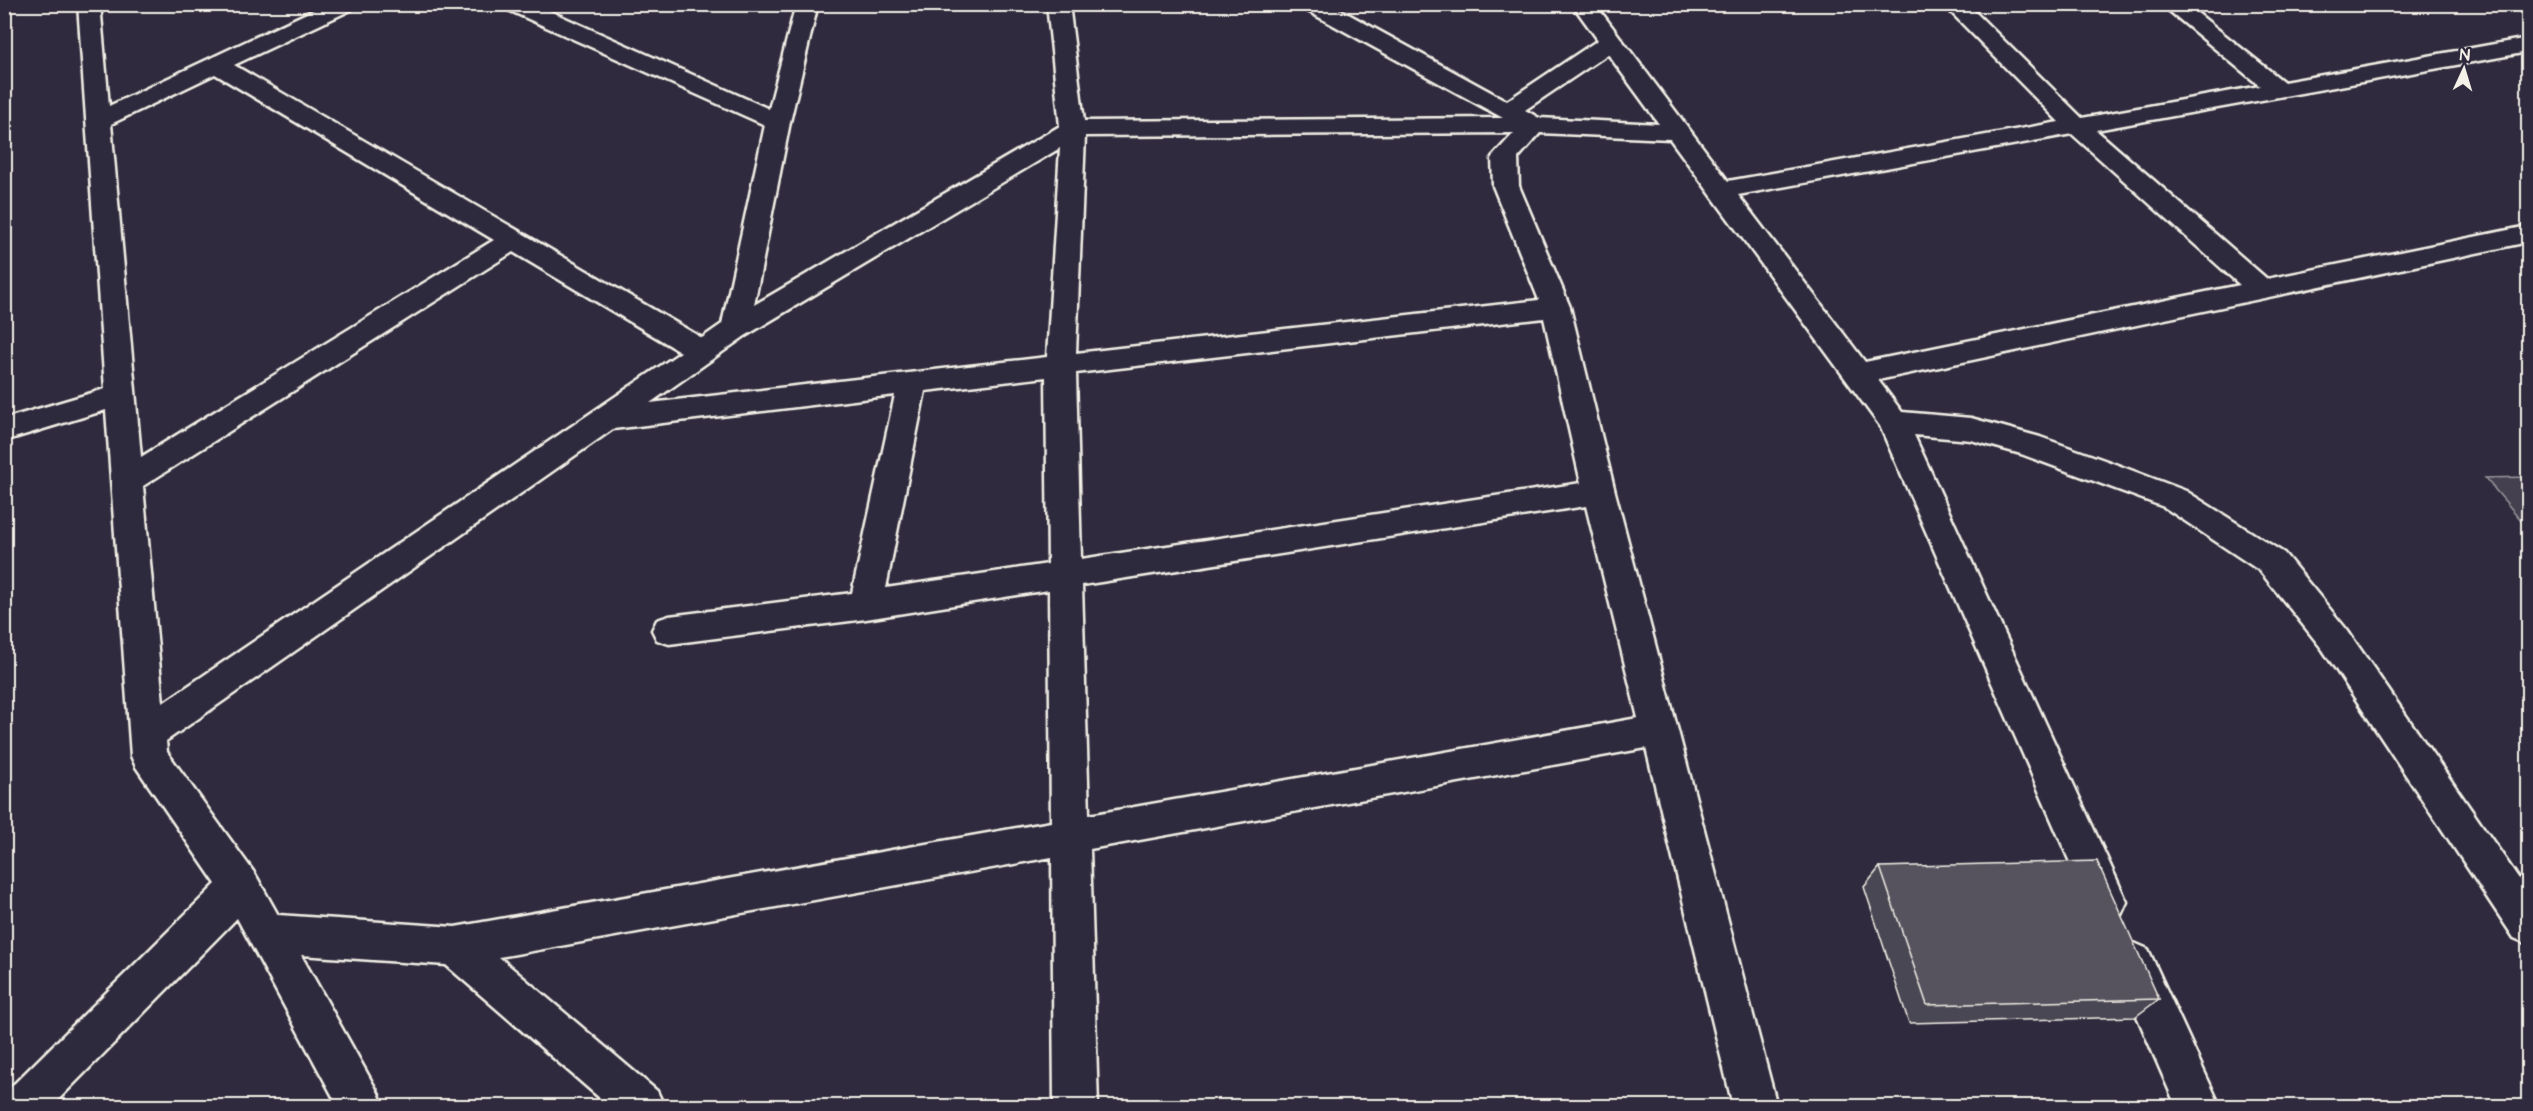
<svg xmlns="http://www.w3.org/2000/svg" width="2533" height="1111" font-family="'Architects Daughter',sans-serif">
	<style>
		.green { fill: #454050; stroke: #9c989c; stroke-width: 1.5 }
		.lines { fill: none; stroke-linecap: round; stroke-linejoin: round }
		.minor-casing { stroke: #f4f1e8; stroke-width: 5 }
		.minor { fill: #2f2a3d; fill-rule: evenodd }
		.wall { fill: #4a4752; stroke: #f4f1e8; stroke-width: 1.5 }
		.building { fill: #56525f; stroke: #f4f1e8; stroke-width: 1.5 }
	</style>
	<rect width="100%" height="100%" fill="#2f2a3d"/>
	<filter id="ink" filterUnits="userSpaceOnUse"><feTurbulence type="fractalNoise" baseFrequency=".0167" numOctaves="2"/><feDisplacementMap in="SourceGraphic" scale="12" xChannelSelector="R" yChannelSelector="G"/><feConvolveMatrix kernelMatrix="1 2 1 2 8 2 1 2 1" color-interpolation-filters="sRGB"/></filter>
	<g filter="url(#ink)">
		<!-- green -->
		<path class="green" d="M2528,477V528L2485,478Z"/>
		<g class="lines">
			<!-- minor casing -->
			<g class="minor-casing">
				<g id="minor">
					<path d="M78,4H100L109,106L326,4H356L353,9L234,65L702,338L722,324L765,125L506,9L503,4H534L769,109L796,4H818L790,122L754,305L1060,126L1047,4H1069L1084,121L1503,118L1304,9L1301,4H1330L1507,101L1598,40L1572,4H1595L1728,181L2059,122L1943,4H1967L2082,118L2260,86L2161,4H2186L2284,82L2528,38V52L2096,130L2267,279L2528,226V242L1878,380L1902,412L1971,418L2040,437L2107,461L2186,491L2284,553L2347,630L2528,892V944L2514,938L2323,650L2260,571L2164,507L2021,454L1971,440L1914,435L2127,902L2121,915L2107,921L2093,915L1880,426L1670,139L1540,133L1518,158L1519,186L1570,307L1615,492L1777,1106H1733L1646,748L1090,849L1098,1106H1054L1052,857L499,957L657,1091L664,1106H609L446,965L301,955L377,1091L384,1106H338L237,918L52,1106H4L7,1091L216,884L136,767L131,756L106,410L4,441V419L105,389ZM1608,54L1659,124L1539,118L1525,110ZM215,74L494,240L141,457L111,124ZM1514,133L1492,157L1493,186L1539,300L1076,353L1085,136ZM2072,134L2240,285L1865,362L1738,195ZM1060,148L1047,357L650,403L745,336ZM513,252L681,352L163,703L143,486ZM1544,318L1581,483L1081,559L1076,373ZM1046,377L1048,564L886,588L925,391ZM895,395L852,593L669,616L657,620L652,630L657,640L669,644L866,619L1049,590L1051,822L455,927L278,915L255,874L167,752L166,741L613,429ZM1586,506L1638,718L1089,815L1082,585Z"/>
					<path d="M2134,943L2148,949L2220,1106H2176L2114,963L2120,949Z"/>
				</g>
			</g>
			<!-- minor -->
			<use href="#minor" class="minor"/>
		</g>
		<!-- wall -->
		<path class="wall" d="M1880,867L2159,999L2135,1017L1909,1023L1864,887Z"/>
		<!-- building -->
		<path class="building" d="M2097,861L2159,999L1927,1005L1880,867Z"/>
	</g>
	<!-- margin -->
	<rect width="2533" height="1111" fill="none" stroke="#2f2a3d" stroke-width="24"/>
	<rect x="12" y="12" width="2509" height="1087" fill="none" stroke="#f4f1e8" stroke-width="2" filter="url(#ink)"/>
	<!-- north arrow -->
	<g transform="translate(2464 69) rotate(4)" stroke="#2f2a3d" stroke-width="4.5" paint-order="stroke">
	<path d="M0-4.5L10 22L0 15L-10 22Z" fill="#f4f1e8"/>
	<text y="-9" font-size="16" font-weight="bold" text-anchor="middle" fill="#f4f1e8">N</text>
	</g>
</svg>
